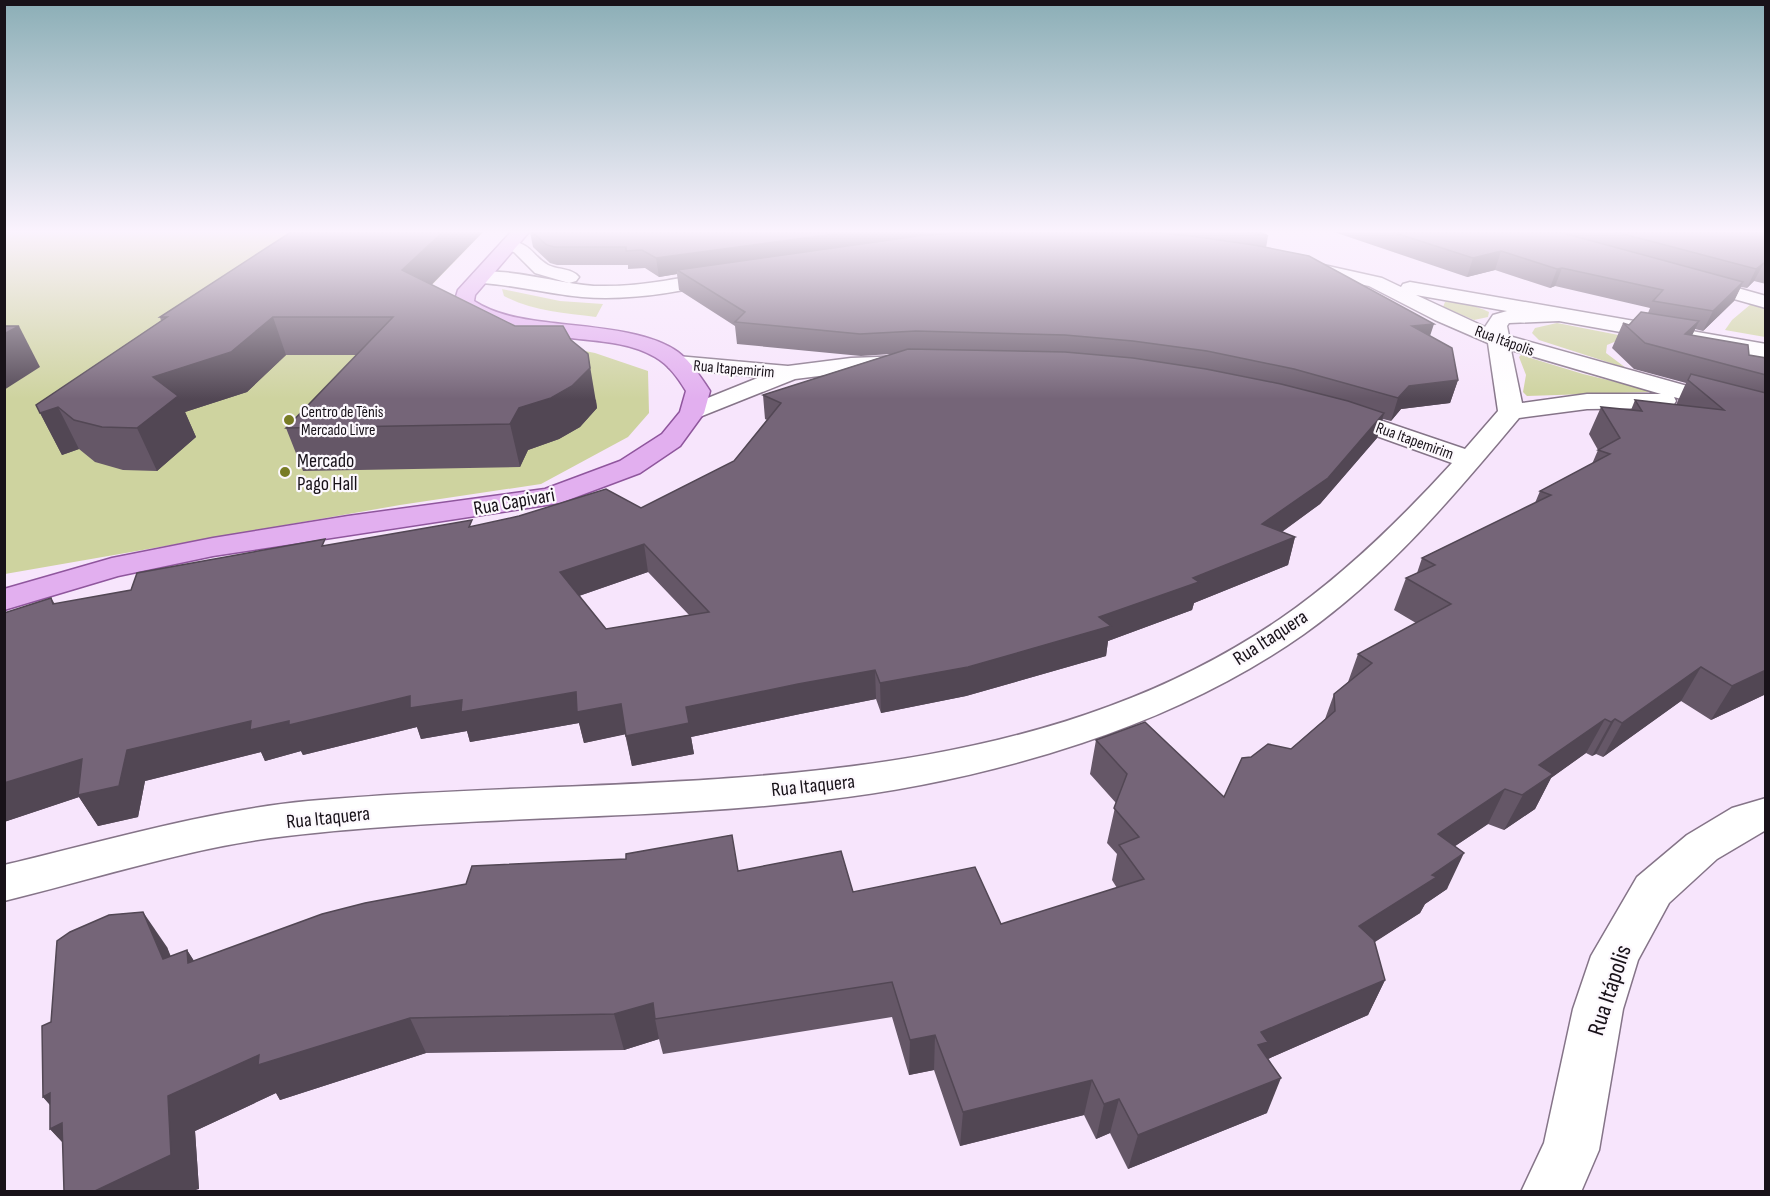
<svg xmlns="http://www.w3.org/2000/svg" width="1770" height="1196" font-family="'Sofia Sans Condensed',sans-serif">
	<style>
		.green { fill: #ced39f }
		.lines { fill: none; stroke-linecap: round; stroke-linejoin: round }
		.street-casing { stroke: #857488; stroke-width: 3 }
		.primary-casing { stroke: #8f569d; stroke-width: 3 }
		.street { fill: #fff; fill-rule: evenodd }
		.primary { fill: #e2afef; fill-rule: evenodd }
		.wall { fill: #655767; fill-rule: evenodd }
		.shaded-wall { fill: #524754 }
		.building { fill: #756578; stroke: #524754; stroke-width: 1.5; fill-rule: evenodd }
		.poi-dot { fill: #787c25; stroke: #fcf8fd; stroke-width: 2 }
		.labels { text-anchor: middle; stroke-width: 4.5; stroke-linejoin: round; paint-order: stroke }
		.far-street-label { font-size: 16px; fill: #181219; stroke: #fcf8fd }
		.far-poi-label { font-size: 16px; fill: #181219; stroke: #fcf8fd; text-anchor: start }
		.poi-label { font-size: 20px; fill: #181219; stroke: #fcf8fd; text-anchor: start }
		.street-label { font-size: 20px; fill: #181219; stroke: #fcf8fd }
		.near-street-label { font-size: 24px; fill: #181219; stroke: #fcf8fd }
	</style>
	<rect width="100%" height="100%" fill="#f7e5fc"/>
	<!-- green -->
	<g class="green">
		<path d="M5,232H483L429,288L447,324L595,353L648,371L649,413L628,437L541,484L400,505L5,574Z"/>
		<path d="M502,289L560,301L603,304L596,317C564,313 532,311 504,296Z"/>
		<path d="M1445,302C1461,302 1474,305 1489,312L1488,317L1474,320L1443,307Z"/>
		<path d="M1751,304L1765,309V337L1725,330L1732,320Z"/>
		<path d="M1557,323L1639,339L1619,340L1607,345L1606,353L1626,368L1539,340L1532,333L1535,328Z"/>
		<path d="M1521,355L1583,374L1645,389L1649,392L1527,396L1523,392L1526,375L1519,357Z"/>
	</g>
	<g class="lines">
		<!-- street casing -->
		<g class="street-casing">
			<g id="street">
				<path d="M509,240C535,246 530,254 548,265C558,270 572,268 579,277L576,281L569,283L535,273L514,252L503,249L500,245L503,241Z"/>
				<path d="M1301,260L1382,278L1401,287L1403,284L1410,282L1766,344V358L1559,321L1509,323L1507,326L1509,336L1766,408V423L1674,397L1676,401L1673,406L1664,408L1587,409L1519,418C1454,496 1387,575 1304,634C1236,682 1160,717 1082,743C998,771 911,790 823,800C645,821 465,815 287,836C191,847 98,878 4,901V865C105,841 205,811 308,801C633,771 997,812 1280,619C1344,575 1400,520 1452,463L1329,419L1325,414L1329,409L1338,406L1347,409L1465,449L1498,411L1488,343L1435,320L1369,286L1294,270L1292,266L1294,262ZM1416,295L1507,311L1493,315L1485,327ZM1511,350L1661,394H1587L1522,403Z"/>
				<path d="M722,270L729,272L732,276L729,280C682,292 630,301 582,297C548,294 515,285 481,283L474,281L471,277L474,273C503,266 564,285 598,286C640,287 681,278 722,270Z"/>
				<path d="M1695,276L1766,296V308L1688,286L1685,282L1688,278Z"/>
				<path d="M677,356L788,366L851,358L904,356L912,358L915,363L912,368L904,370L851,372L795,379L692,420L683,418L680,413L683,408L760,377L669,368L666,363L669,358Z"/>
				<path d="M1766,798V830L1717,859L1669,903L1638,960L1623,1009L1599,1150L1581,1192H1521L1544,1143L1573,1009L1591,956L1637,877L1687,835L1732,808Z"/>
			</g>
		</g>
		<!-- primary casing -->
		<g class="primary-casing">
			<path id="primary" d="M511,232H529L475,295L474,301C491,312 511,317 531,320C572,327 644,327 678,352C691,362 701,377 710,391L704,413L680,446L640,473L560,503L213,556L118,576L4,610V589L112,558L213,538L348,516L545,489L620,461L662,434L680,412L686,391C678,378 669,365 655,357C628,341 592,341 561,337C538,334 516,330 494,324C479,320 463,316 454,303L458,290Z"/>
		</g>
		<!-- street -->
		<use href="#street" class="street"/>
		<!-- primary -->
		<use href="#primary" class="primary"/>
	</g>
	<!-- wall -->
	<g class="wall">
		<path d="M530,232H1260L1268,236L1266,248L1430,336L1458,380L1450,403L1401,409L1391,421L1383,419L1377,438L1320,504L1282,532L1295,537L1288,565L1194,603L1192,610L1108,641L1106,656L966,696L881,713L876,699L800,714L691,737L694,754L632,766L625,734L584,743L579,723L470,742L467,731L421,739L417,727L303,755L301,751L265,761L261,752L145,781L138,817L98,826L79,797L4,822V613L51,598L55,604L131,590L327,545L473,526L641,508L734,461L767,420L765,419L763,395L891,354L861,356L737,344L735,326L679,290L677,274L659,277L645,268L628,269V265H557L550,263L533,247ZM648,572L689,615L606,629L579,596Z"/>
		<path d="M1334,232H1766V284L1754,281L1747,288L1741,287L1734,301L1703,331L1695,329L1692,335L1749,355L1766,358V694L1711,720L1681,701L1603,757L1596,754L1592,756L1586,753L1551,778L1535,809L1504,830L1488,824L1455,846L1447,889L1425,904L1420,913L1374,942L1385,980L1368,1015L1268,1059L1267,1113L1128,1169L1110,1133L1096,1139L1084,1115L960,1146L934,1070L909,1075L892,1017L663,1054L659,1039L624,1050L426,1053L280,1100L276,1093L195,1131L199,1189L63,1143L50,1129V1105L43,1097L51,1022L167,947L170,957L187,950L194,961L738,871L853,892L1001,924L1117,888L1112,880L1117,854L1107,843L1116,803L1090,774L1096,740L1224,797L1291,749L1325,719L1334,694L1348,682L1358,654L1416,623L1394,610L1406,578L1417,573L1422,558L1535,503L1540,491L1592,464L1598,450L1589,434L1601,407L1631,410L1635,400L1676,405L1686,383L1634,369L1612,348L1623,323L1629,325L1648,313L1650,308L1555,286L1550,288L1495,270L1467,277Z"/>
		<path d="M432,285L596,400L597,408L580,427L559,439L528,450L520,467L303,471L286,428L357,355H286L247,392L185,412L196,437L157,471L123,470L95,462L79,449L62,455L36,405L161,321L160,317Z"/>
	</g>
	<!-- shaded-wall -->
	<g class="shaded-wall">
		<path d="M443,232H483L412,305L402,270Z"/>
		<path d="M849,232H924V239L677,270V274L659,277L656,258Z"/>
		<path d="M1501,251L1495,270L1467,277L1473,258Z"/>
		<path d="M1764,263L1754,281L1747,288L1756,269Z"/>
		<path d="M1562,268L1555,286L1550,288L1557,269Z"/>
		<path d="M1743,282L1734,301L1703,331L1713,311Z"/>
		<path d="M273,317L286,355L247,392L185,412L196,437L157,471L137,428L153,377Z"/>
		<path d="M1699,321L1687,346L1685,334Z"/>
		<path d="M1434,324L1427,345L1412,326Z"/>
		<path d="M19,326L40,367L4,390V334Z"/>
		<path d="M589,360L597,408L580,427L559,439L528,450L520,467L510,424L519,408Z"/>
		<path d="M1458,380L1450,403L1401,409L1391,421L1398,398L1409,386Z"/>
		<path d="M58,407L79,449L62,455L40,413Z"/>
		<path d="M1384,413L1377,438L1320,504L1255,551L1262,524Z"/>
		<path d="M1295,537L1288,565L1194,603L1192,610L1108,641L1106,656L966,696L881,713L880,683L1099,617L1193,578Z"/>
		<path d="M644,544L648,572L567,600L560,572Z"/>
		<path d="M1701,667L1681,701L1603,757L1622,723Z"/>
		<path d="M875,670L876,699L800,714L691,737L694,754L632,766L626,736L686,707L798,684Z"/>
		<path d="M1766,670V694L1711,720L1732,686Z"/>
		<path d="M576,692L621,704L627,734L584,743L579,723L470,742L467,731L421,739L417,727L303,755L301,751L265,761L261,752L145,781L138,817L98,826L79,797L4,822V783L82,759L127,750L251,721L410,696L462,700Z"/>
		<path d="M1605,719L1586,753L1551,778L1535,809L1504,830L1539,765Z"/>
		<path d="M1615,719L1596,754L1592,756L1611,722Z"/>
		<path d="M1505,789L1488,824L1421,869L1438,834Z"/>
		<path d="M1464,853L1447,889L1425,904L1420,913L1344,962L1359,926Z"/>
		<path d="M143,912L167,947L187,995L163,959Z"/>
		<path d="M187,950L210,986L188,963Z"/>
		<path d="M1385,980L1368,1015L1261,1062L1245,1080L1261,1032Z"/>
		<path d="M653,1003L655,1019L659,1039L624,1050L614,1014Z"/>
		<path d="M410,1018L426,1053L280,1100L276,1093L195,1131L199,1189L193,1191H95L168,1096L259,1055Z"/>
		<path d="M935,1035L934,1070L909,1075L910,1040Z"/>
		<path d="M1281,1078L1267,1113L1128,1169L1138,1135Z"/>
		<path d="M1092,1080L1084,1115L960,1146L963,1112Z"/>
		<path d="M50,1093L74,1132L43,1097Z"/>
		<path d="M1119,1099L1110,1133L1096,1139L1104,1104Z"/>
		<path d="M62,1123L82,1163L50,1129Z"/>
	</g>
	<!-- building -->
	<g class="building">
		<path d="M291,232H443L402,270L515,326H563L571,340L588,354L590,368L572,386L551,398L519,408L510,424L286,428L393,317H273L231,352L153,377L178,396L137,428L102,427L74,420L58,407L40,413L36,405L167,317H160Z"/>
		<path d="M532,232H849L656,258L642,250L626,251V247H554L547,245Z"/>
		<path d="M982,232H1148L1191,236L1254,245L1309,256L1434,324L1412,326L1452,348L1458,380L1409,386L1398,398L1294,369L1207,351L1133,341L1065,335L916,331L860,334L735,322L745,312L677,270L925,235Z"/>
		<path d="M1245,232H1260L1268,236Z"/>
		<path d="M1392,232H1559L1743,282L1713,311L1653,301L1663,290L1562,268L1557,269L1501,251L1473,258Z"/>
		<path d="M1616,232H1766V263H1764L1756,269Z"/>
		<path d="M1641,312L1699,321L1685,334L1748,345L1749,355L1766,358V375L1645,343L1623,323L1629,325Z"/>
		<path d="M4,326H19L4,334Z"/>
		<path d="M908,349L1065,352L1133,358L1206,369L1281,384L1348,401L1384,413L1328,478L1262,524L1295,537L1193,578L1199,582L1099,617L1111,626L968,667L880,683L875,670L798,684L686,707L689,723L626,736L621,704L577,712L576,692L461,712L462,700L410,708V696L289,725V721L250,730L251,721L127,750L119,786L78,795L82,759L4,783V613L51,598L53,604L131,590L137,573L325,539L322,546L472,520L469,527L519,516L606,489L641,508L734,461L781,403L763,395ZM644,544L709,612L606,629L560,572Z"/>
		<path d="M1691,374L1766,393V670L1732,686L1701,667L1622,723L1615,719L1611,722L1605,719L1539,765L1553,774L1522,795L1505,789L1438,834L1464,853L1432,875L1437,877L1359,926L1374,940L1385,980L1261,1032L1268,1042L1258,1045L1281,1078L1138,1135L1119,1099L1104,1104L1092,1080L963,1112L935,1035L910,1040L892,982L655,1019L653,1003L614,1014L410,1018L258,1065L259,1055L168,1096L171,1155L95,1191H64L62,1123L50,1129V1093L43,1097L42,1026L51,1022L57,941L70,932L109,915L143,912L163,959L187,950L188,963L322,914L365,903L466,884L472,866L626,859V854L732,835L738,871L841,851L853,892L975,867L1001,924L1144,879L1119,845L1139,837L1114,808L1127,774L1096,740L1145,722L1224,797L1242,758L1251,757L1268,744L1291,749L1335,711L1334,694L1372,663L1358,654L1451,604L1406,578L1435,565L1422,558L1551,495L1540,491L1610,454L1598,450L1620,438L1601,407L1642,411L1635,400L1724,410L1688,380Z"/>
	</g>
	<!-- sky -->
	<linearGradient id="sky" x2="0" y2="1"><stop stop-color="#8baeb6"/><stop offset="0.58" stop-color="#fbf3fe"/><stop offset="1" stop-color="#fbf3fe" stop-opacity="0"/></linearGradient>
	<rect width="1770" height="399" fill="url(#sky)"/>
	<!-- markers -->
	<g class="poi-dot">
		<circle cx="289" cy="420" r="6"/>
		<circle cx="285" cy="472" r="6"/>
	</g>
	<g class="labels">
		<!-- far-street labels -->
		<g class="far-street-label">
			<text transform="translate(1505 340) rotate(20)" y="6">Rua Itápolis</text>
			<text transform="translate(734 368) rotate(5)" y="6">Rua Itapemirim</text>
			<text transform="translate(1415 440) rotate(20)" y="6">Rua Itapemirim</text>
		</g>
		<!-- far-poi labels -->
		<g class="far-poi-label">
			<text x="301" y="417">Centro de Tênis<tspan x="301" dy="18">Mercado Livre</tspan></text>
		</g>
		<!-- poi labels -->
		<g class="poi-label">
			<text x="297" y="467">Mercado<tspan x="297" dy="23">Pago Hall</tspan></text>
		</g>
		<!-- street labels -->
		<g class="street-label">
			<text transform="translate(514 501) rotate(-10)" y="7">Rua Capivari</text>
			<text transform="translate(1270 637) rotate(-33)" y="7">Rua Itaquera</text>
			<text transform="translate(813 785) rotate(-6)" y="7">Rua Itaquera</text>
			<text transform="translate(328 817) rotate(-6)" y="7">Rua Itaquera</text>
		</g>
		<!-- near-street labels -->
		<g class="near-street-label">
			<text transform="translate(1609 990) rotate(-72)" y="8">Rua Itápolis</text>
		</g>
	</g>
	<!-- border -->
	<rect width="1770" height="1196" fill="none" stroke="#181219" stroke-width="12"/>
</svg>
